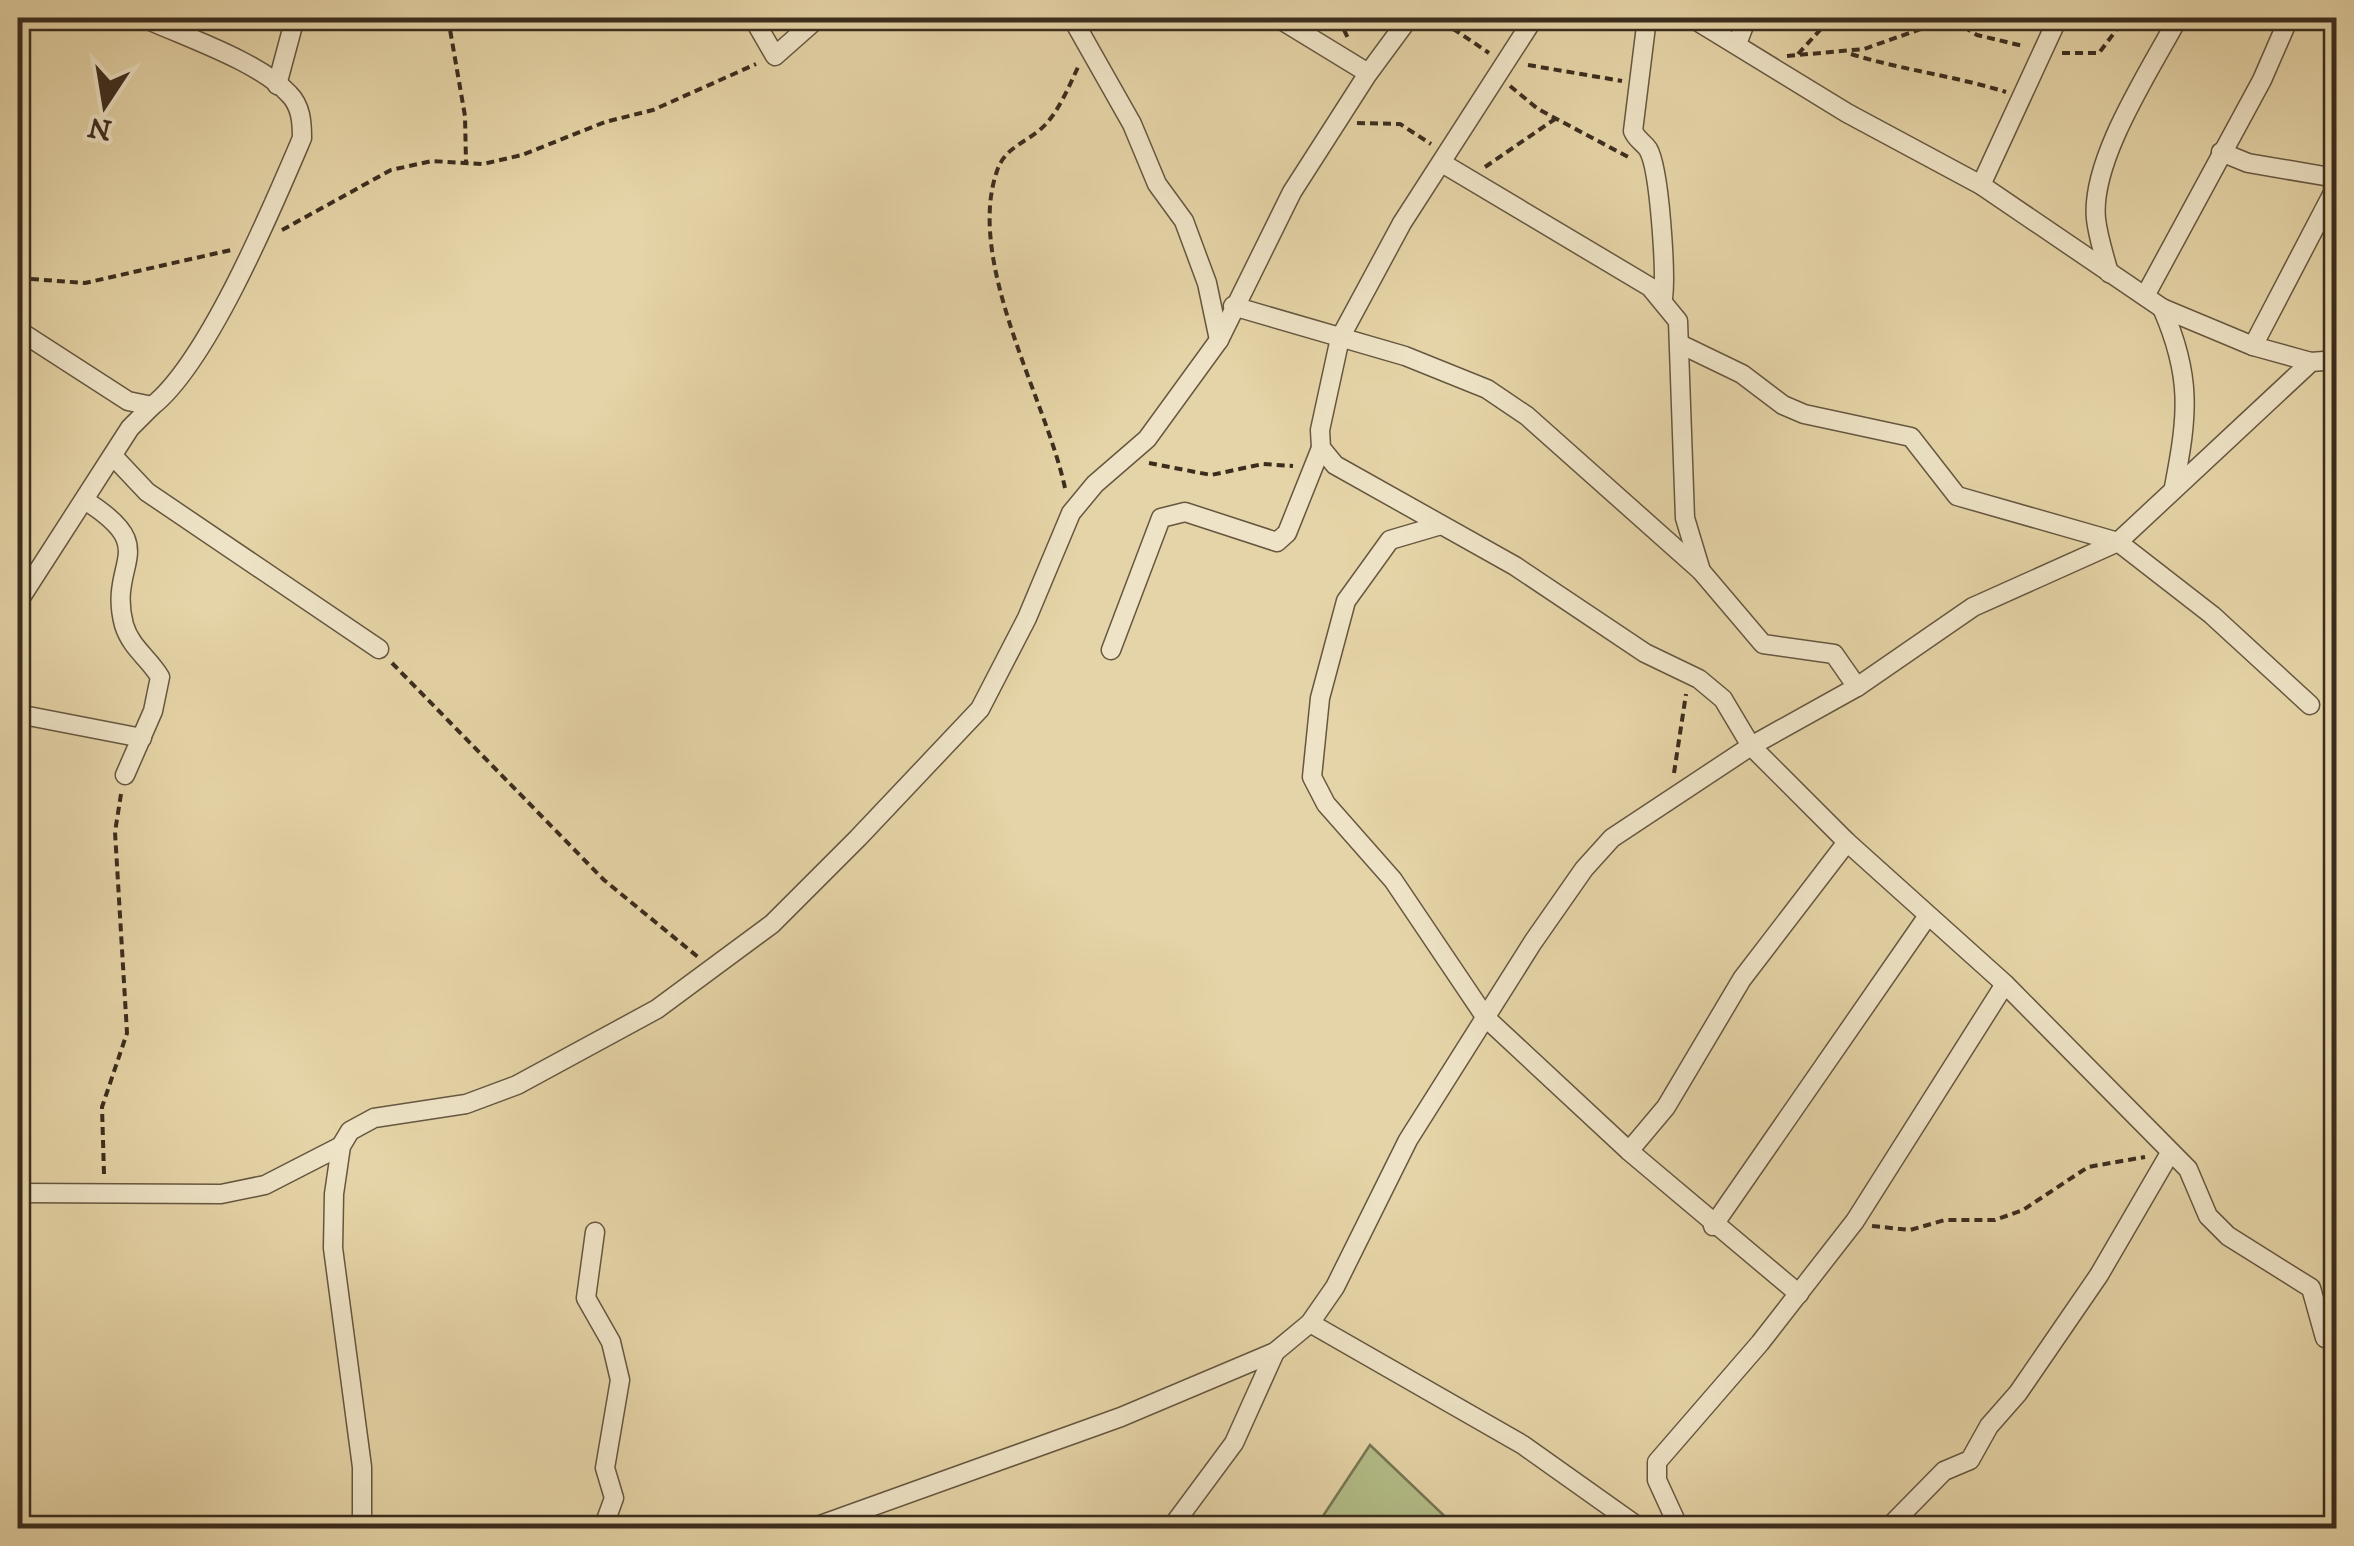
<svg xmlns="http://www.w3.org/2000/svg" width="2354" height="1546" font-family="'IM FELL DW Pica',serif">
	<style>
		.green { fill: #b3bd88; stroke: #777553; stroke-width: 2.5 }
		.lines { fill: none; stroke-linecap: round; stroke-linejoin: round }
		.minor-casing { stroke: #665740; stroke-width: 21 }
		.path { stroke: #3b2d1e; stroke-width: 4; stroke-dasharray: 8 5; stroke-linecap: butt }
		.minor { stroke: #eee3c6; stroke-width: 18 }
	</style>
	<rect width="100%" height="100%" fill="#e5d4a7"/>
	<filter id="stains"><feTurbulence type="fractalNoise" baseFrequency=".002" numOctaves="4"/><feColorMatrix values="0 0 0 0 .2 0 0 0 0 .09 0 0 0 0 .02 0 0 0 .5 -.17"/></filter>
	<radialGradient id="worn" r=".72"><stop offset=".6" stop-color="#630" stop-opacity="0"/><stop offset="1" stop-color="#630" stop-opacity=".3"/></radialGradient>
	<!-- green -->
	<path class="green" d="M1370,1445L1457,1528H1315Z"/>
	<g class="lines">
		<!-- minor casing -->
		<g class="minor-casing">
			<g id="minor">
				<path d="M753,18L775,56L818,18"/>
				<path d="M1072,18L1132,124L1157,184L1184,221L1207,283L1219,340"/>
				<path d="M1278,18L1368,73"/>
				<path d="M1534,18L1402,223L1340,338L1320,430L1321,448L1335,465L1515,566L1645,653L1699,679L1723,699L1751,746L1847,842L2005,984L2188,1169L2208,1216L2228,1236L2311,1288L2325,1338"/>
				<path d="M1647,18L1633,131C1637,140 1643,142 1648,149C1660,169 1666,274 1663,298"/>
				<path d="M1692,18L1847,113L1981,185L2162,308L2253,346L2311,362"/>
				<path d="M1737,44L1747,18"/>
				<path d="M277,85L295,18"/>
				<path d="M2221,152L2248,163L2336,178"/>
				<path d="M1442,163L1650,287L1678,321L1685,518L1701,571"/>
				<path d="M1981,185L2058,18"/>
				<path d="M2109,273C2104,255 2098,237 2096,219C2090,160 2151,69 2178,18"/>
				<path d="M2145,296L2262,80L2289,18"/>
				<path d="M1233,306L1405,356L1487,389L1527,416L1701,571L1763,644L1834,654L1857,687"/>
				<path d="M2162,308C2192,376 2188,415 2174,487"/>
				<path d="M18,330L128,401L152,406C208,362 273,206 302,138C302,122 301,106 289,94C258,61 185,37 144,18"/>
				<path d="M1682,345L1742,374L1783,405L1804,414L1911,437L1957,496L2118,542L2212,615L2310,705"/>
				<path d="M2253,346L2336,187"/>
				<path d="M114,457L147,492L379,649"/>
				<path d="M86,501C163,550 107,561 124,625C131,648 149,658 160,677L153,711L125,775"/>
				<path d="M1441,525L1390,540L1346,601L1320,698L1312,777L1326,804L1393,880L1486,1018L1629,1151L1799,1294"/>
				<path d="M18,602L130,428L152,406"/>
				<path d="M1111,650L1161,518L1185,512L1277,542L1287,533L1321,448"/>
				<path d="M18,714L142,738"/>
				<path d="M1629,1151L1666,1107L1742,979L1847,842"/>
				<path d="M18,1193L221,1194L265,1185L341,1146"/>
				<path d="M1713,1226L1927,917"/>
				<path d="M595,1232L586,1298L611,1342L620,1380L605,1468L614,1498L603,1528"/>
				<path d="M1310,1323L1523,1445L1640,1528"/>
				<path d="M362,1528V1467L333,1248L334,1194L341,1146L350,1131L374,1118L466,1104L517,1085L657,1009L772,924L858,838L980,709L1027,618L1071,513L1095,484L1147,439L1219,340L1292,192L1367,75L1409,18"/>
				<path d="M812,1528L1121,1417L1275,1352L1310,1323L1335,1287L1408,1140L1533,942L1584,869L1612,838L1751,746L1857,687L1973,607L2118,542L2311,362L2336,360"/>
				<path d="M1171,1528L1234,1443L1275,1352"/>
				<path d="M1679,1528L1657,1480V1462L1760,1343L1855,1221L2005,984"/>
				<path d="M1888,1528L1944,1471L1970,1460L1989,1426L2018,1393L2099,1275L2170,1153"/>
			</g>
		</g>
		<!-- path -->
		<g class="path">
			<path d="M448,18L465,116L466,163"/>
			<path d="M1338,18L1349,40"/>
			<path d="M1428,21L1455,30L1489,53"/>
			<path d="M2062,53H2099L2117,29L2154,21"/>
			<path d="M1798,54L1831,18"/>
			<path d="M1851,54C1902,70 1955,76 2006,92"/>
			<path d="M1787,56L1864,49L1935,24H1959L1977,35L2023,46"/>
			<path d="M1528,65L1622,81"/>
			<path d="M1510,86L1538,109L1630,158"/>
			<path d="M1357,123L1400,124L1431,144"/>
			<path d="M1485,167L1555,119"/>
			<path d="M282,230L391,170L432,161L483,164L522,155L605,122L653,110L756,64"/>
			<path d="M18,278L85,283L231,250"/>
			<path d="M1149,463L1211,475L1263,464L1293,466"/>
			<path d="M1065,488C1046,399 965,262 997,171C1005,146 1029,142 1045,125C1060,109 1070,84 1079,65"/>
			<path d="M392,663L604,880L698,957"/>
			<path d="M1674,773L1686,694"/>
			<path d="M104,1174L102,1107L127,1033L115,832L121,794"/>
			<path d="M1872,1226L1910,1230L1945,1220H1995L2023,1210L2088,1167L2145,1157"/>
			<path d="M2326,1358L2328,1384L2336,1400"/>
		</g>
		<!-- minor -->
		<use href="#minor" class="minor"/>
	</g>
	<!-- margin -->
	<rect width="2354" height="1546" fill="none" stroke="#e5d4a7" stroke-width="60"/>
	<rect x="20" y="20" width="2314" height="1506" fill="none" stroke="#3b2d1e" stroke-width="5"/>
	<rect x="30" y="30" width="2294" height="1486" fill="none" stroke="#3b2d1e" stroke-width="2.5"/>
	<!-- north arrow -->
	<g transform="translate(105 105) rotate(192)" stroke="#eee3c6" stroke-width="8" paint-order="stroke">
	<path d="M0-8L18 38L0 25L-18 38Z" fill="#3b2d1e"/>
	<text y="-15" font-size="28" font-weight="bold" text-anchor="middle" fill="#3b2d1e">N</text>
	</g>
	<rect width="100%" height="100%" filter="url(#stains)"/>
	<rect width="100%" height="100%" fill="url(#worn)"/>
</svg>
